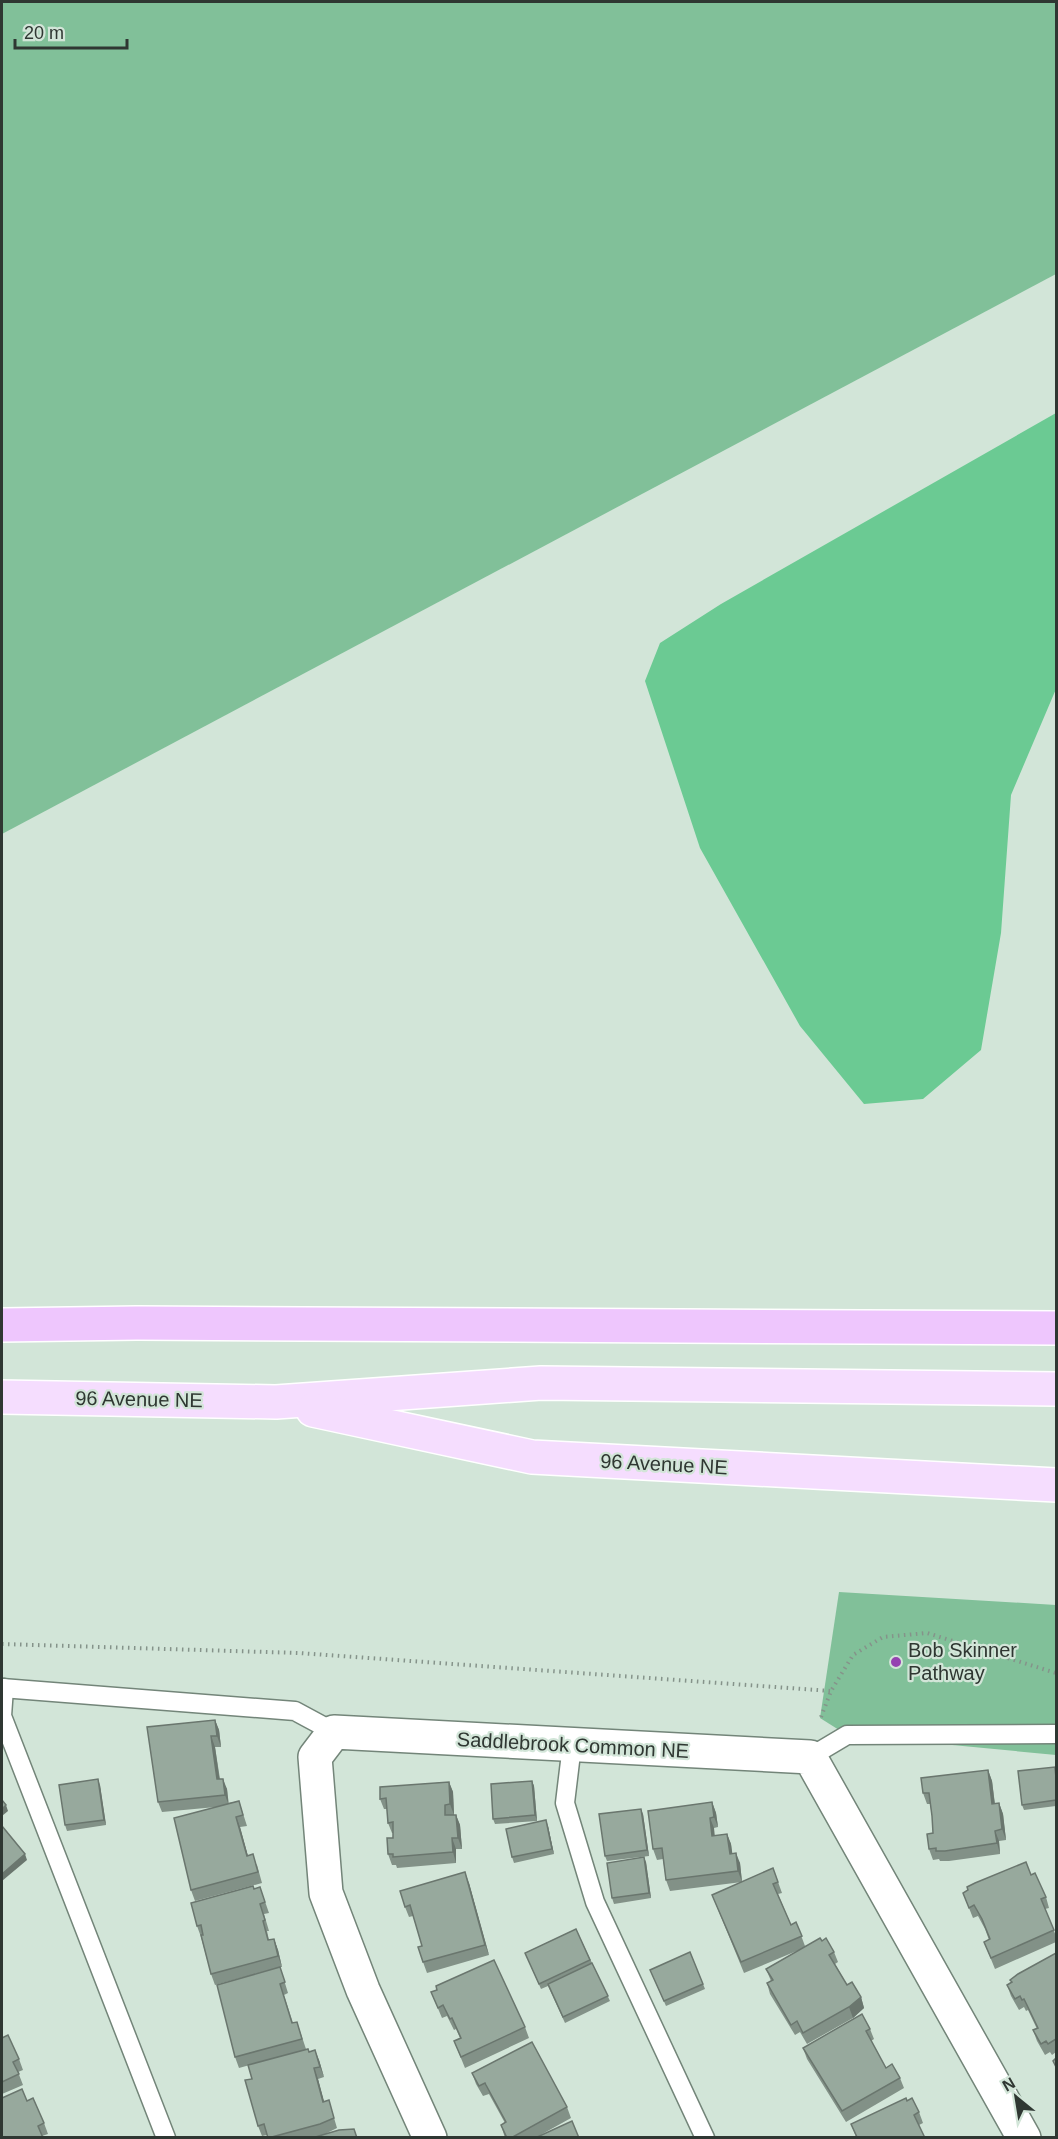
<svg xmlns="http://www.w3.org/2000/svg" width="1058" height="2139" font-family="Helvetica,sans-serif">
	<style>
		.green { fill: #81c099 }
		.water { fill: #6bca93 }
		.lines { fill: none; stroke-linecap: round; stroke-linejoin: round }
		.service-casing { stroke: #738579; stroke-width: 21 }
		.minor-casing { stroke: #738579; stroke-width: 36 }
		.primary-casing { stroke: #fff; stroke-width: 36 }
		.motorway-casing { stroke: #fff; stroke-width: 36 }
		.path { stroke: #85938a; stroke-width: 4; stroke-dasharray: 1.5 4.5; stroke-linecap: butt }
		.service { stroke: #fff; stroke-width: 18 }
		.minor { stroke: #fff; stroke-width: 33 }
		.primary { stroke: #f5ddfe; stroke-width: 33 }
		.motorway { stroke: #eec6fd; stroke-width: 33 }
		.wall { fill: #829187 }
		.shaded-wall { fill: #6a766e }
		.building { fill: #97a99d; stroke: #6a766e; stroke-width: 1.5 }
		.poi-dot { fill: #9542b1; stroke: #d2e5d8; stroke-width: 2 }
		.labels { text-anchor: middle; stroke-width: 4.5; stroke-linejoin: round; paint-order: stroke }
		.street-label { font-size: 20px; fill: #2f3732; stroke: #d2e5d8 }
		.poi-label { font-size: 20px; fill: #2f3732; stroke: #d2e5d8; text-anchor: start }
	</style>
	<rect width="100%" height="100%" fill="#d2e5d8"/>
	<!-- green -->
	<g class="green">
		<path d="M2,2H1056V274L2,834Z"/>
		<path d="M839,1592L1056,1605V1755L847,1735L820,1718Z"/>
	</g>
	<!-- water -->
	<path class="water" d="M1056,413V689L1011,795L1001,933L981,1050L923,1099L864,1104L800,1026L700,848L645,681L660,643L721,604Z"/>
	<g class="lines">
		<!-- service casing -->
		<g class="service-casing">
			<g id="service">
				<path d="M2,1688L295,1711L334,1732"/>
				<path d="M4,1688L2,1716L166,2138"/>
				<path d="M572,1745L565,1803L595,1902L705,2138"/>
				<path d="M810,1757L847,1735L1056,1734"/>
			</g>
		</g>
		<!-- minor casing -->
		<g class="minor-casing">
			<path id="minor" d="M430,2138L363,1990L326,1893L315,1757L334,1732L810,1757L1024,2138"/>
		</g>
		<!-- primary casing -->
		<g class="primary-casing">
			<g id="primary">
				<path d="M2,1397L276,1402L541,1383L1056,1389"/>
				<path d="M313,1410L532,1457L1056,1485"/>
			</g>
		</g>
		<!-- motorway casing -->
		<g class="motorway-casing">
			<path id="motorway" d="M2,1325L137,1323L1056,1328"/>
		</g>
		<!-- path -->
		<g class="path">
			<path d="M2,1644L299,1653L831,1691"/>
			<path d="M821,1717L831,1691L853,1655L883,1637L927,1633L1056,1673"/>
		</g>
		<!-- service -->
		<use href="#service" class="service"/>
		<!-- minor -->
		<use href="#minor" class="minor"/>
		<!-- primary -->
		<use href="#primary" class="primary"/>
		<!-- motorway -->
		<use href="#motorway" class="motorway"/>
	</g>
	<!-- wall -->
	<g class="wall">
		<path d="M215,1720L219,1730L221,1747H215L220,1779L227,1789L228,1803L239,1801L247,1826L240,1827L248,1856L257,1865L262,1883L195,1901L191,1890L216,1807L162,1812L158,1802Z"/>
		<path d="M988,1770L992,1781L995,1804L999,1803L1003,1814L1006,1840L999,1841L1000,1854L949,1861H940L939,1859L933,1860L929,1849L933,1833L932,1816L930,1804H927L923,1793Z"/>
		<path d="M1056,1771V1806L1024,1810L1022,1805Z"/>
		<path d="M532,1781L534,1786L537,1821L495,1824L493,1819Z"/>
		<path d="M449,1782L453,1792L454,1815H456L460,1825L462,1849H456V1863L397,1868L396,1865H392L388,1854L393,1836V1833H392L388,1823L387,1809H384L380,1799Z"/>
		<path d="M100,1785L106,1825L67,1831L65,1825Z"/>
		<path d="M712,1802L716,1813L718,1827L714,1828V1836L727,1834L731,1844L732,1854L740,1863L742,1882L670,1891L666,1880L663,1859L657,1860L653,1849Z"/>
		<path d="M643,1814L649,1856L607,1861L605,1856Z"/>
		<path d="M548,1826L554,1854L514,1863L512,1857Z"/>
		<path d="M646,1862L651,1898L614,1904L612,1898Z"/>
		<path d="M773,1868L782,1893L778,1894L791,1925L796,1922L805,1946L822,1941L834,1952L838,1962L835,1964L847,1985L861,1997L864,2008L853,2018L807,2044L800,2032L795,2035L770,1994L767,1983L771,1981L766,1969L799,1950L744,1973L712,1895Z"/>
		<path d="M1031,1875L1046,1897L1049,1908L1045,1909L1056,1936V1942L995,1969L984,1942L989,1940L985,1929L978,1916L973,1918L963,1893Z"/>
		<path d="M469,1883L489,1955L427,1973L423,1962L422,1946L413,1916L409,1917L405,1907Z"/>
		<path d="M260,1887L269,1913L264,1914L269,1931H267L269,1940L274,1939L278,1950L282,1967H280L288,1993L284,1995L293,2023L297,2022L306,2049L319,2060L324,2077L318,2079L324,2102L332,2111L337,2128L327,2133L354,2129L357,2138H268L267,2135L262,2136L258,2126L252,2079L272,2059L239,2068L235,2057L270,1970L215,1985L211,1974L201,1937L197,1926L254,1889Z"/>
		<path d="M576,1929L610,2001L565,2023L548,1986L541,1989L525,1953Z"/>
		<path d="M690,1952L705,1989L666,2006L650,1970Z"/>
		<path d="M1056,1953V2052L1052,2055L1050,2052L1045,2055L1037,2041L1033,2030L1037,2029L1028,2010L1026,2011L1024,2007L1019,2010L1011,1996L1007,1985Z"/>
		<path d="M431,1992L525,2027L529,2038L465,2068L454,2041L460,2038L456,2029L454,2030L447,2016L442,2018Z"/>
		<path d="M870,2029L874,2039L871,2041L886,2068L900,2078L904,2088L846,2122L807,2059L803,2048Z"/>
		<path d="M2,2037L19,2059L23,2070L18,2072L23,2085L2,2094Z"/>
		<path d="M472,2073L567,2107L571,2118L535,2138H505L501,2125L505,2123L489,2094L483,2096L476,2084Z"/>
		<path d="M27,2101L44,2123L48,2134L42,2136Z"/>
		<path d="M907,2101L919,2112L923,2123L919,2125L856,2137L851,2124Z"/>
	</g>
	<!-- shaded-wall -->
	<g class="shaded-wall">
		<path d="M215,1720L219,1730L221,1747L217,1736Z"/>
		<path d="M211,1736L215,1747L221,1790L217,1779Z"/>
		<path d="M988,1770L992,1781L996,1815L992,1804Z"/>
		<path d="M98,1779L100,1785L106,1825L104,1820Z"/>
		<path d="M223,1779L227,1789L229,1806L225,1795Z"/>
		<path d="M532,1781L534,1786L537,1821L535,1815Z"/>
		<path d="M449,1782L453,1792L454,1815L450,1804Z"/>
		<path d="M712,1802L716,1813L718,1827L714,1817Z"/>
		<path d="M999,1803L1003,1814L1006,1840L1002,1829Z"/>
		<path d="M6,1805L8,1811L2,1816V1809Z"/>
		<path d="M641,1809L643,1814L649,1856L647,1850Z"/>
		<path d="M456,1815L460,1825L462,1849L458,1838Z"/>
		<path d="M236,1817L240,1827L251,1867L247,1856Z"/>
		<path d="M710,1818L714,1828L716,1847L712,1836Z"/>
		<path d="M546,1820L548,1826L554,1854L552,1849Z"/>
		<path d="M995,1831L999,1841L1000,1854L997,1843Z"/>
		<path d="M727,1834L731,1844L734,1865L730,1854Z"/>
		<path d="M452,1838L456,1849V1863L453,1852Z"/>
		<path d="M736,1853L740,1863L742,1882L738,1871Z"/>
		<path d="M25,1854L27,1860L2,1881V1874Z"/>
		<path d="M644,1857L646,1862L651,1898L649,1893Z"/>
		<path d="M465,1872L469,1883L489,1955L485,1945Z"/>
		<path d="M274,1939L278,1950L282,1967L278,1956Z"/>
		<path d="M861,1997L864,2008L853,2018L849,2007Z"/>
		<path d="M315,2050L319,2060L324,2077L320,2067Z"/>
		<path d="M314,2068L318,2079L327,2112L323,2102Z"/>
	</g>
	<!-- building -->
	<g class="building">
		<path d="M215,1720L217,1736H211L217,1779H223L225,1795L158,1802L147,1727Z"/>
		<path d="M1055,1767L1056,1778V1800L1022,1805L1018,1771Z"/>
		<path d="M988,1770L992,1804L999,1803L1002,1829L995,1831L997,1843L945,1851H936V1848L929,1849L927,1834L933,1833L932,1816L929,1793H923L921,1778Z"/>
		<path d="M98,1779L104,1820L65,1825L59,1785Z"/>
		<path d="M532,1781L535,1815L493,1819L491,1784Z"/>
		<path d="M449,1782L450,1804L445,1805V1815H456L458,1838H452L453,1852L393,1857V1854H388L387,1838H393V1822L388,1823L386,1798L380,1799V1787Z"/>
		<path d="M2,1800L6,1805L2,1809Z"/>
		<path d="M239,1801L243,1815L236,1817L247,1856L253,1854L258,1872L191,1890L174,1818Z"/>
		<path d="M712,1802L714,1817L710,1818L712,1836L727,1834L730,1854L736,1853L738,1871L666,1880L662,1848L653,1849L648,1811Z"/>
		<path d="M641,1809L647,1850L605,1856L599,1814Z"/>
		<path d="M546,1820L552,1849L512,1857L506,1829Z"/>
		<path d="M2,1826L25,1854L2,1874Z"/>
		<path d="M644,1857L649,1893L612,1898L607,1863Z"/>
		<path d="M1026,1862L1031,1875L1035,1873L1046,1897L1041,1899L1054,1930L991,1958L984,1942L990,1939L982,1919L974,1905L969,1908L963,1893L968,1890L967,1887L975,1883Z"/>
		<path d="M773,1868L778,1882L773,1884L791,1925L796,1922L802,1936L741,1962L712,1895Z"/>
		<path d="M465,1872L485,1945L423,1962L418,1947L422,1946L410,1905L405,1907L400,1891Z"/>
		<path d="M253,1886L254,1889L260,1887L265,1902L260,1904L265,1920L263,1921L268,1940L274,1939L278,1956L211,1974L201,1935H203L201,1925L197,1926L191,1903Z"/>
		<path d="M576,1929L590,1960L539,1984L525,1953Z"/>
		<path d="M820,1938L822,1941L826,1938L834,1952L829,1955L847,1985L852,1982L861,1997L849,2007L803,2033L797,2021L791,2025L767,1983L773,1980L766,1969Z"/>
		<path d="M690,1952L703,1984L664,2001L650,1970Z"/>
		<path d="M1056,1953V2039L1048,2044L1046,2041L1041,2044L1033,2030L1038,2028L1024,1999L1022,2000L1020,1996L1015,1999L1007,1985L1012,1982L1010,1980L1018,1974Z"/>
		<path d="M494,1960L525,2027L461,2057L454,2041L461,2038L452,2018L450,2019L443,2005L438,2008L431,1992L437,1990L436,1986Z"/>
		<path d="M592,1963L608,1996L563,2017L548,1984Z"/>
		<path d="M280,1967L285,1982L280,1984L292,2023L297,2022L302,2039L235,2057L217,1985Z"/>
		<path d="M862,2014L870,2029L866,2031L886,2068L892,2064L900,2078L842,2111L803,2048Z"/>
		<path d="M8,2035L19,2059L13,2062L19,2074L2,2082V2037V2038Z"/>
		<path d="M532,2042L567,2107L511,2138H507L501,2125L506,2122L486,2085L485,2083L479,2086L472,2073Z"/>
		<path d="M308,2049L309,2052L315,2050L320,2067L314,2068L323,2102L329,2100L334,2118L320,2124L268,2138L264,2124L258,2126L245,2080L252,2079L248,2065Z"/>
		<path d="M1056,2058V2067L1053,2061Z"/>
		<path d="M22,2089L27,2101L33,2098L44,2123L38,2126L43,2138H2V2098Z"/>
		<path d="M906,2098L907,2101L912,2098L919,2112L914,2115L925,2138H856L857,2137L851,2124Z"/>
		<path d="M572,2121L579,2138H535Z"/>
		<path d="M354,2129L357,2138H312L339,2130Z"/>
	</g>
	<!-- markers -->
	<circle class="poi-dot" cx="896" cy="1662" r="6"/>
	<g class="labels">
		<!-- street labels -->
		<g class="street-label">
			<text transform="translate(139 1399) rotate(1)" y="7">96 Avenue NE</text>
			<text transform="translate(664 1464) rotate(3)" y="7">96 Avenue NE</text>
			<text transform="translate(573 1745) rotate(3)" y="7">Saddlebrook Common NE</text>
		</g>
		<!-- poi labels -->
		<g class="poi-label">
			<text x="908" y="1657">Bob Skinner<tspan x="908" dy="23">Pathway</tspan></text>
		</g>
	</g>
	<!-- border -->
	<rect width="1058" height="2139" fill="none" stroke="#2f3732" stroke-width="6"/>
	<!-- north arrow -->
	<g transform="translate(1016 2097) rotate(330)" stroke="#d2e5d8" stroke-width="4.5" paint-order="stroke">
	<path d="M0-4.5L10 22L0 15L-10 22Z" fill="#2f3732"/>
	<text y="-9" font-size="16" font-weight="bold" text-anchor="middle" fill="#2f3732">N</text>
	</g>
	<!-- scale -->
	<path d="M15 39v9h112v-9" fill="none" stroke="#2f3732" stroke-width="3"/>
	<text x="24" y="39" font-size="18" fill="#2f3732" stroke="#d2e5d8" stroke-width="4.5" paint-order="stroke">20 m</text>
</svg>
